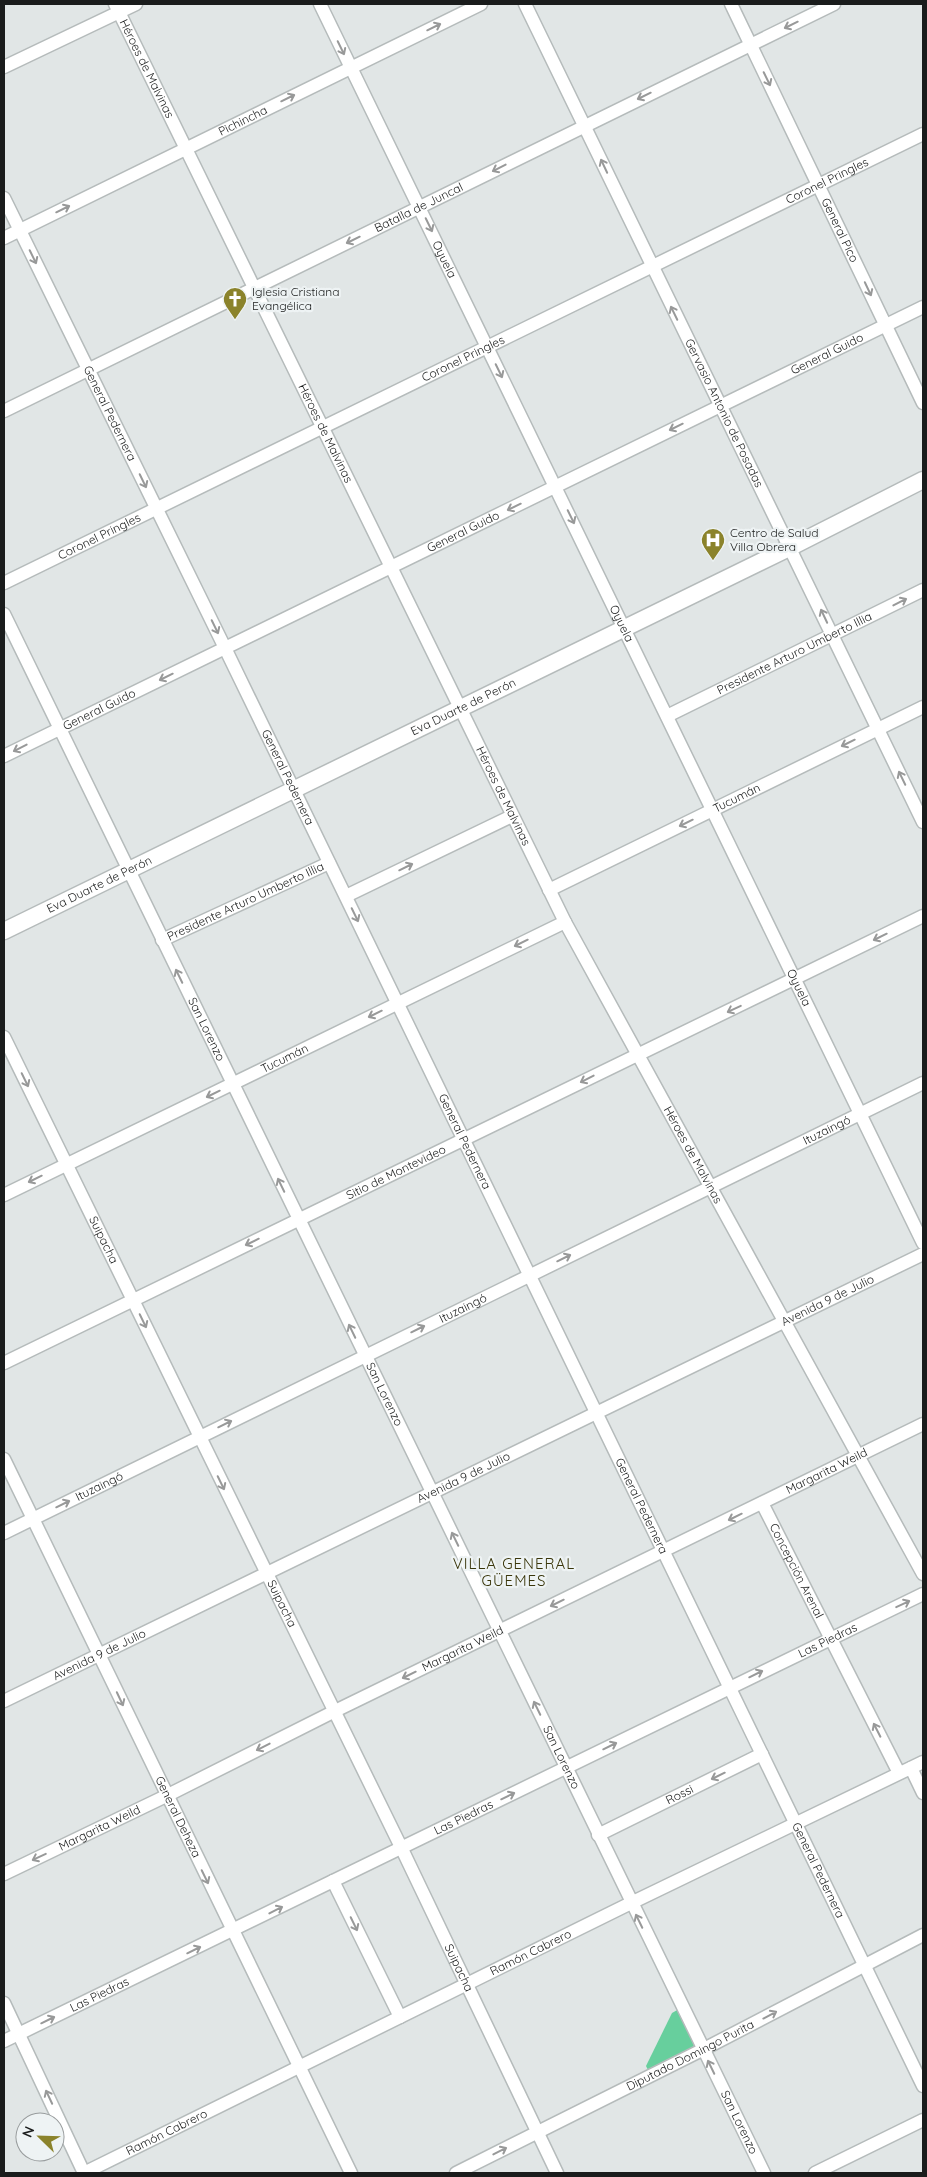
<svg xmlns="http://www.w3.org/2000/svg" width="927" height="2177" font-family="Quicksand,sans-serif">
	<style>
		.green { fill: #67cf9d }
		.lines { fill: none; stroke-linecap: round; stroke-linejoin: round }
		.minor-casing { stroke: #b5bbbb; stroke-width: 15 }
		.major-casing { stroke: #b5bbbb; stroke-width: 19 }
		.minor { stroke: #fff; stroke-width: 12 }
		.major { stroke: #fff; stroke-width: 16 }
		.oneway { stroke: #989999 }
		.labels { text-anchor: middle; stroke-width: 4.5; stroke-linejoin: round; paint-order: stroke }
		.street-label { font-size: 12px; fill: #1a1c1c; stroke: #eef3f4 }
		.poi-label { font-size: 12px; fill: #1a1c1c; stroke: #eef3f4; text-anchor: start }
		.quarter-label { font-size: 15px; letter-spacing: 1px; fill: #3a360b; stroke: #eef3f4 }
	</style>
	<rect width="100%" height="100%" fill="#e1e6e6"/>
	<!-- green -->
	<path class="green" d="M679,2009L694,2045L692,2050L649,2072L646,2066L672,2013Z"/>
	<g class="lines">
		<!-- minor casing -->
		<g class="minor-casing">
			<g id="minor">
				<path id="s1" d="M115,4L565,922L923,1574"/>
				<path id="s2" d="M320,4L923,1243"/>
				<path id="s3" d="M525,4L923,822"/>
				<path id="s4" d="M731,4L923,403"/>
				<path d="M4,67L136,4"/>
				<path id="s5" d="M4,198L225,648L923,2086"/>
				<path id="s6" d="M4,238L481,4"/>
				<path id="s7" d="M4,411L834,4"/>
				<path id="s8" d="M4,583L923,134"/>
				<path id="s9" d="M4,614L764,2173"/>
				<path id="s10" d="M667,716L923,590"/>
				<path id="s11" d="M4,756L923,307"/>
				<path id="s12" d="M549,890L923,707"/>
				<path d="M346,896L512,816"/>
				<path id="s13" d="M162,940L329,863"/>
				<path id="s14" d="M4,1037L401,1847L557,2173"/>
				<path id="s15" d="M4,1195L565,922"/>
				<path id="s16" d="M4,1363L923,916"/>
				<path id="s17" d="M4,1459L351,2173"/>
				<path id="s18" d="M762,1503L899,1773"/>
				<path id="s19" d="M4,1533L923,1083"/>
				<path id="s20" d="M4,1701L923,1254"/>
				<path d="M911,1768L923,1793"/>
				<path id="s21" d="M598,1835L762,1754"/>
				<path id="s22" d="M4,1874L166,1796L333,1712L923,1424"/>
				<path d="M333,1881L400,2017"/>
				<path d="M4,2003L84,2173"/>
				<path id="s23" d="M4,2041L923,1594"/>
				<path id="s24" d="M84,2173L631,1903L923,1762"/>
				<path id="s25" d="M456,2173L702,2050L923,1935"/>
				<path d="M815,2173L923,2120"/>
			</g>
		</g>
		<!-- major casing -->
		<g class="major-casing">
			<g id="major">
				<path id="s26" d="M4,931L791,547L923,480"/>
			</g>
		</g>
		<!-- minor -->
		<use href="#minor" class="minor"/>
		<!-- major -->
		<use href="#major" class="major"/>
	</g>
	<!-- one-way arrows -->
	<defs><path id="oneway-shaft" d="M-6 0H5M1.5-3L5.5 0L1.5 3" fill="none" stroke-width="1.6" stroke-linecap="round" stroke-linejoin="round" transform="scale(1.25)"/></defs>
	<g class="oneway">
		<use href="#oneway-shaft" transform="translate(791 25) rotate(154)"/>
		<use href="#oneway-shaft" transform="translate(434 27) rotate(-26)"/>
		<use href="#oneway-shaft" transform="translate(341 48) rotate(64)"/>
		<use href="#oneway-shaft" transform="translate(767 79) rotate(64)"/>
		<use href="#oneway-shaft" transform="translate(644 96) rotate(154)"/>
		<use href="#oneway-shaft" transform="translate(288 98) rotate(-26)"/>
		<use href="#oneway-shaft" transform="translate(604 166) rotate(-115)"/>
		<use href="#oneway-shaft" transform="translate(499 168) rotate(153)"/>
		<use href="#oneway-shaft" transform="translate(63 209) rotate(-26)"/>
		<use href="#oneway-shaft" transform="translate(429 225) rotate(64)"/>
		<use href="#oneway-shaft" transform="translate(353 240) rotate(154)"/>
		<use href="#oneway-shaft" transform="translate(33 257) rotate(64)"/>
		<use href="#oneway-shaft" transform="translate(868 289) rotate(65)"/>
		<use href="#oneway-shaft" transform="translate(674 313) rotate(-116)"/>
		<use href="#oneway-shaft" transform="translate(499 371) rotate(64)"/>
		<use href="#oneway-shaft" transform="translate(676 427) rotate(154)"/>
		<use href="#oneway-shaft" transform="translate(143 481) rotate(64)"/>
		<use href="#oneway-shaft" transform="translate(514 507) rotate(154)"/>
		<use href="#oneway-shaft" transform="translate(571 517) rotate(64)"/>
		<use href="#oneway-shaft" transform="translate(900 602) rotate(-27)"/>
		<use href="#oneway-shaft" transform="translate(824 616) rotate(-115)"/>
		<use href="#oneway-shaft" transform="translate(215 627) rotate(64)"/>
		<use href="#oneway-shaft" transform="translate(166 677) rotate(154)"/>
		<use href="#oneway-shaft" transform="translate(848 743) rotate(154)"/>
		<use href="#oneway-shaft" transform="translate(20 748) rotate(153)"/>
		<use href="#oneway-shaft" transform="translate(902 778) rotate(-116)"/>
		<use href="#oneway-shaft" transform="translate(686 823) rotate(154)"/>
		<use href="#oneway-shaft" transform="translate(406 867) rotate(-26)"/>
		<use href="#oneway-shaft" transform="translate(355 915) rotate(64)"/>
		<use href="#oneway-shaft" transform="translate(880 937) rotate(154)"/>
		<use href="#oneway-shaft" transform="translate(521 943) rotate(154)"/>
		<use href="#oneway-shaft" transform="translate(179 976) rotate(-116)"/>
		<use href="#oneway-shaft" transform="translate(734 1009) rotate(155)"/>
		<use href="#oneway-shaft" transform="translate(375 1014) rotate(154)"/>
		<use href="#oneway-shaft" transform="translate(587 1079) rotate(153)"/>
		<use href="#oneway-shaft" transform="translate(25 1080) rotate(64)"/>
		<use href="#oneway-shaft" transform="translate(213 1094) rotate(154)"/>
		<use href="#oneway-shaft" transform="translate(35 1179) rotate(154)"/>
		<use href="#oneway-shaft" transform="translate(281 1185) rotate(-116)"/>
		<use href="#oneway-shaft" transform="translate(252 1242) rotate(154)"/>
		<use href="#oneway-shaft" transform="translate(564 1258) rotate(-26)"/>
		<use href="#oneway-shaft" transform="translate(143 1321) rotate(64)"/>
		<use href="#oneway-shaft" transform="translate(418 1329) rotate(-26)"/>
		<use href="#oneway-shaft" transform="translate(352 1331) rotate(-116)"/>
		<use href="#oneway-shaft" transform="translate(225 1424) rotate(-26)"/>
		<use href="#oneway-shaft" transform="translate(221 1483) rotate(64)"/>
		<use href="#oneway-shaft" transform="translate(63 1504) rotate(-26)"/>
		<use href="#oneway-shaft" transform="translate(735 1517) rotate(154)"/>
		<use href="#oneway-shaft" transform="translate(455 1539) rotate(-116)"/>
		<use href="#oneway-shaft" transform="translate(557 1603) rotate(154)"/>
		<use href="#oneway-shaft" transform="translate(903 1604) rotate(-25)"/>
		<use href="#oneway-shaft" transform="translate(756 1674) rotate(-26)"/>
		<use href="#oneway-shaft" transform="translate(409 1675) rotate(154)"/>
		<use href="#oneway-shaft" transform="translate(120 1699) rotate(65)"/>
		<use href="#oneway-shaft" transform="translate(537 1708) rotate(-116)"/>
		<use href="#oneway-shaft" transform="translate(877 1730) rotate(-117)"/>
		<use href="#oneway-shaft" transform="translate(610 1746) rotate(-26)"/>
		<use href="#oneway-shaft" transform="translate(263 1747) rotate(153)"/>
		<use href="#oneway-shaft" transform="translate(718 1776) rotate(154)"/>
		<use href="#oneway-shaft" transform="translate(508 1796) rotate(-26)"/>
		<use href="#oneway-shaft" transform="translate(39 1857) rotate(155)"/>
		<use href="#oneway-shaft" transform="translate(205 1877) rotate(64)"/>
		<use href="#oneway-shaft" transform="translate(276 1910) rotate(-27)"/>
		<use href="#oneway-shaft" transform="translate(639 1921) rotate(-116)"/>
		<use href="#oneway-shaft" transform="translate(354 1924) rotate(64)"/>
		<use href="#oneway-shaft" transform="translate(194 1950) rotate(-26)"/>
		<use href="#oneway-shaft" transform="translate(770 2015) rotate(-28)"/>
		<use href="#oneway-shaft" transform="translate(48 2020) rotate(-26)"/>
		<use href="#oneway-shaft" transform="translate(711 2067) rotate(-116)"/>
		<use href="#oneway-shaft" transform="translate(49 2097) rotate(-115)"/>
		<use href="#oneway-shaft" transform="translate(500 2151) rotate(-27)"/>
	</g>
	<!-- icons -->
	<defs>
		<g id="church-pin" transform="scale(1.25)"><path d="M0 17L-7.5 6A9.5 9.5 0 1 1 7.5 6Z" fill="#8b832b" stroke="#eef3f4"/><path d="M-1.2-6h2.4v3.5h3.3v2.4h-3.3V6h-2.4V-.1h-3.3v-2.4h3.3Z" fill="#fff"/></g>
		<g id="hospital-pin" transform="scale(1.25)"><path d="M0 17L-7.5 6A9.5 9.5 0 1 1 7.5 6Z" fill="#8b832b" stroke="#eef3f4"/><path d="M-5-5h3v3.5h4V-5h3V5h-3V1.5h-4V5h-3Z" fill="#fff"/></g>
	</defs>
	<g fill-rule="evenodd">
		<use href="#church-pin" x="235" y="299"/>
		<use href="#hospital-pin" x="713" y="540"/>
	</g>
	<g class="labels">
		<!-- street labels -->
		<g class="street-label">
			<text dy="4" stroke="none"><textPath href="#s1" startOffset="72">Héroes de Malvinas</textPath></text>
			<text dy="4" stroke="none"><textPath href="#s6" startOffset="266">Pichincha</textPath></text>
			<text dy="4" stroke="none"><textPath href="#s8" startOffset="916">Coronel Pringles</textPath></text>
			<text dy="4" stroke="none"><textPath href="#s7" startOffset="462">Batalla de Juncal</textPath></text>
			<text dy="4" stroke="none"><textPath href="#s4" startOffset="251">General Pico</textPath></text>
			<text dy="4" stroke="none"><textPath href="#s2" startOffset="284">Oyuela</textPath></text>
			<text dy="4" stroke="none"><textPath href="#s11" startOffset="916">General Guido</textPath></text>
			<text dy="4" stroke="none"><textPath href="#s8" startOffset="511">Coronel Pringles</textPath></text>
			<text dy="4" stroke="none"><textPath href="#s5" startOffset="240">General Pedernera</textPath></text>
			<text dy="4" stroke="none"><textPath href="#s3" startOffset="455">Gervasio Antonio de Posadas</textPath></text>
			<text dy="4" stroke="none"><textPath href="#s1" startOffset="478">Héroes de Malvinas</textPath></text>
			<text dy="4" stroke="none"><textPath href="#s11" startOffset="511">General Guido</textPath></text>
			<text dy="4" stroke="none"><textPath href="#s8" startOffset="106">Coronel Pringles</textPath></text>
			<text dy="4" stroke="none"><textPath href="#s2" startOffset="689">Oyuela</textPath></text>
			<text dy="4" stroke="none"><textPath href="#s10" startOffset="142">Presidente Arturo Umberto Illia</textPath></text>
			<text dy="4" stroke="none"><textPath href="#s26" startOffset="511">Eva Duarte de Perón</textPath></text>
			<text dy="4" stroke="none"><textPath href="#s11" startOffset="106">General Guido</textPath></text>
			<text dy="4" stroke="none"><textPath href="#s5" startOffset="645">General Pedernera</textPath></text>
			<text dy="4" stroke="none"><textPath href="#s1" startOffset="882">Héroes de Malvinas</textPath></text>
			<text dy="4" stroke="none"><textPath href="#s12" startOffset="209">Tucumán</textPath></text>
			<text dy="4" stroke="none"><textPath href="#s26" startOffset="106">Eva Duarte de Perón</textPath></text>
			<text dy="4" stroke="none"><textPath href="#s13" startOffset="92">Presidente Arturo Umberto Illia</textPath></text>
			<text dy="4" stroke="none"><textPath href="#s2" startOffset="1094">Oyuela</textPath></text>
			<text dy="4" stroke="none"><textPath href="#s9" startOffset="462">San Lorenzo</textPath></text>
			<text dy="4" stroke="none"><textPath href="#s15" startOffset="312">Tucumán</textPath></text>
			<text dy="4" stroke="none"><textPath href="#s19" startOffset="916">Ituzaingó</textPath></text>
			<text dy="4" stroke="none"><textPath href="#s5" startOffset="1050">General Pedernera</textPath></text>
			<text dy="4" stroke="none"><textPath href="#s1" startOffset="1288">Héroes de Malvinas</textPath></text>
			<text dy="4" stroke="none"><textPath href="#s16" startOffset="436">Sitio de Montevideo</textPath></text>
			<text dy="4" stroke="none"><textPath href="#s14" startOffset="226">Suipacha</textPath></text>
			<text dy="4" stroke="none"><textPath href="#s20" startOffset="916">Avenida 9 de Julio</textPath></text>
			<text dy="4" stroke="none"><textPath href="#s19" startOffset="511">Ituzaingó</textPath></text>
			<text dy="4" stroke="none"><textPath href="#s9" startOffset="868">San Lorenzo</textPath></text>
			<text dy="4" stroke="none"><textPath href="#s22" startOffset="916">Margarita Weild</textPath></text>
			<text dy="4" stroke="none"><textPath href="#s20" startOffset="511">Avenida 9 de Julio</textPath></text>
			<text dy="4" stroke="none"><textPath href="#s19" startOffset="106">Ituzaingó</textPath></text>
			<text dy="4" stroke="none"><textPath href="#s5" startOffset="1455">General Pedernera</textPath></text>
			<text dy="4" stroke="none"><textPath href="#s18" startOffset="76">Concepción Arenal</textPath></text>
			<text dy="4" stroke="none"><textPath href="#s14" startOffset="631">Suipacha</textPath></text>
			<text dy="4" stroke="none"><textPath href="#s23" startOffset="916">Las Piedras</textPath></text>
			<text dy="4" stroke="none"><textPath href="#s22" startOffset="511">Margarita Weild</textPath></text>
			<text dy="4" stroke="none"><textPath href="#s20" startOffset="106">Avenida 9 de Julio</textPath></text>
			<text dy="4" stroke="none"><textPath href="#s9" startOffset="1272">San Lorenzo</textPath></text>
			<text dy="4" stroke="none"><textPath href="#s21" startOffset="91">Rossi</textPath></text>
			<text dy="4" stroke="none"><textPath href="#s17" startOffset="398">General Deheza</textPath></text>
			<text dy="4" stroke="none"><textPath href="#s23" startOffset="511">Las Piedras</textPath></text>
			<text dy="4" stroke="none"><textPath href="#s22" startOffset="106">Margarita Weild</textPath></text>
			<text dy="4" stroke="none"><textPath href="#s5" startOffset="1860">General Pedernera</textPath></text>
			<text dy="4" stroke="none"><textPath href="#s24" startOffset="498">Ramón Cabrero</textPath></text>
			<text dy="4" stroke="none"><textPath href="#s14" startOffset="1036">Suipacha</textPath></text>
			<text dy="4" stroke="none"><textPath href="#s23" startOffset="106">Las Piedras</textPath></text>
			<text dy="4" stroke="none"><textPath href="#s25" startOffset="262">Diputado Domingo Purita</textPath></text>
			<text dy="4" stroke="none"><textPath href="#s9" startOffset="1678">San Lorenzo</textPath></text>
			<text dy="4" stroke="none"><textPath href="#s24" startOffset="92">Ramón Cabrero</textPath></text>
		</g>
		<!-- poi labels -->
		<g class="poi-label">
			<text x="252" y="296">Iglesia Cristiana<tspan x="252" dy="14">Evangélica</tspan></text>
			<text x="730" y="537">Centro de Salud<tspan x="730" dy="14">Villa Obrera</tspan></text>
		</g>
		<!-- quarter labels -->
		<g class="quarter-label">
			<text x="514" y="1569">VILLA GENERAL<tspan x="514" dy="17">GÜEMES</tspan></text>
		</g>
	</g>
	<!-- border -->
	<rect width="927" height="2177" fill="none" stroke="#1a1c1c" stroke-width="10"/>
	<!-- north arrow -->
	<g transform="translate(40 2137) rotate(293)"><circle r="24" fill="#eef3f4" stroke="#999d9e"/>
	<path d="M0-4L9 19L0 12L-9 19Z" fill="#8b832b"/>
	<text y="-8" font-size="14" font-weight="bold" text-anchor="middle" fill="#1a1c1c">N</text>
	</g>
</svg>
